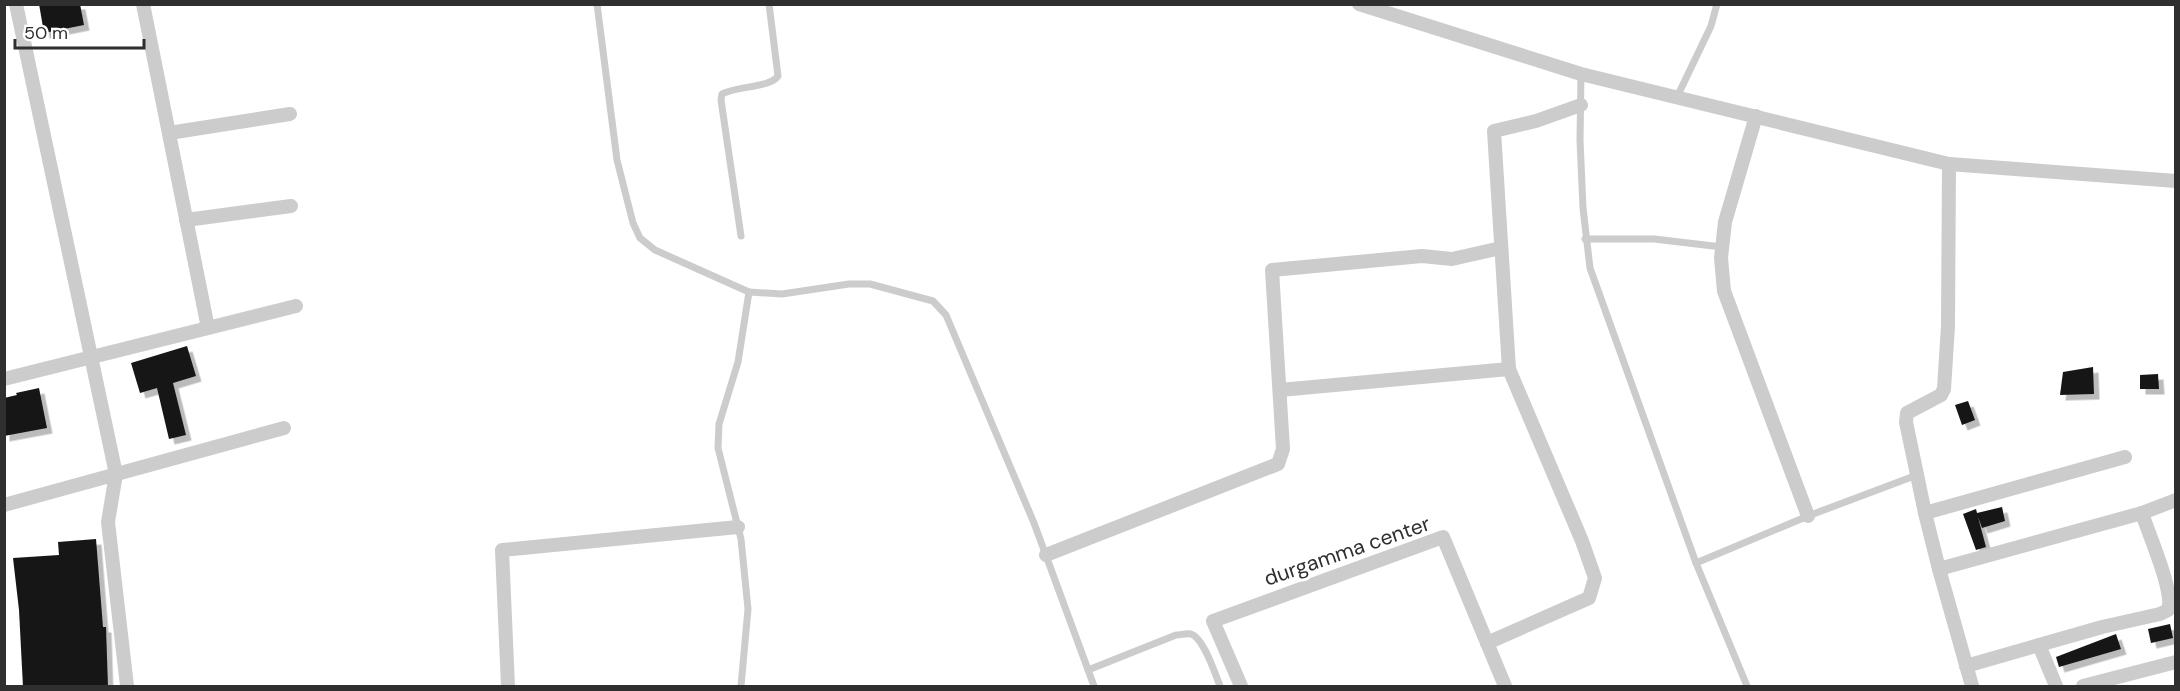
<svg xmlns="http://www.w3.org/2000/svg" width="2180" height="691" font-family="'DM Sans',sans-serif">
	<style>
		.building { fill: #161616; filter: url(#shadow) }
		.lines { fill: none; stroke-linecap: round; stroke-linejoin: round }
		.lane { stroke: #ccc; stroke-width: 7 }
		.street { stroke: #ccc; stroke-width: 14 }
		.labels { text-anchor: middle; stroke-width: 6; stroke-linejoin: round; paint-order: stroke }
		.street-label { font-size: 21px; fill: #2f2f2f; stroke: #fff }
	</style>
	<defs>
		<filter id="shadow"><feDropShadow dx="5.5" dy="5.5" stdDeviation="0" flood-color="#0004"/></filter>
	</defs>
	<rect width="100%" height="100%" fill="#fff"/>
	<!-- building -->
	<g class="building">
		<path d="M39,4H80L84,25L44,33Z"/>
		<path d="M187,346L196,376L173,383L186,435L169,439L157,388L140,393L131,363Z"/>
		<path d="M2093,367L2094,394L2060,395L2063,372Z"/>
		<path d="M2158,374L2159,389H2140V375Z"/>
		<path d="M39,388L47,428L4,436V398L17,395L16,393Z"/>
		<path d="M1968,401L1975,420L1962,425L1955,405Z"/>
		<path d="M2002,507L2005,521L1982,528L1978,517L1986,547L1976,550L1963,514L1976,509L1977,513Z"/>
		<path d="M96,539L103,627H106L108,687H23L19,610L13,558L59,555L58,542Z"/>
		<path d="M2170,624L2173,638L2151,643L2148,629Z"/>
		<path d="M2116,634L2121,649L2059,667L2056,657Z"/>
	</g>
	<g class="lines">
		<!-- lane -->
		<g class="lane">
			<path d="M597,4L617,160L633,223L640,238L655,250L749,292L782,294L849,284H870L933,301L946,315L1034,523L1094,686"/>
			<path d="M1581,74L1580,140L1583,208L1590,268L1696,563"/>
			<path d="M1677,97L1711,26L1717,4"/>
			<path d="M741,236L721,100L722,94C736,86 770,88 778,76L769,4"/>
			<path d="M1585,239H1654L1722,247"/>
			<path d="M1088,670L1176,635C1181,635 1186,633 1191,634C1204,638 1215,674 1220,686"/>
			<path d="M741,686L748,609L741,539L718,448L719,424L738,362L749,292"/>
			<path d="M1747,686L1696,563L1808,516L1917,475"/>
		</g>
		<!-- street -->
		<g class="street">
			<path d="M16,4L116,474L108,522L127,686"/>
			<path d="M143,4L208,328"/>
			<path d="M1359,4L1581,74L1949,164L2176,181"/>
			<path d="M1756,116L1725,222L1721,258L1724,291L1808,516"/>
			<path d="M169,133L290,114"/>
			<path d="M1949,164L1948,326L1944,389L1941,395L1907,413L1906,422L1925,513L1939,569L2142,513L2176,500"/>
			<path d="M186,220L291,206"/>
			<path d="M4,379L296,306"/>
			<path d="M1280,390L1509,369"/>
			<path d="M4,505L284,428"/>
			<path d="M1925,513L2125,457"/>
			<path d="M1046,555L1278,464L1283,449L1272,270L1422,256L1452,259L1501,248"/>
			<path d="M1939,569L1972,686"/>
			<path d="M1487,643L1589,598L1595,578L1582,541L1509,369L1494,131L1536,121L1581,105"/>
			<path d="M2039,645L2056,686"/>
			<path d="M1966,666L2102,627L2160,614L2168,610C2175,593 2148,533 2142,513"/>
			<path d="M508,686L502,550L738,527"/>
			<path d="M1241,686L1213,621L1443,537L1505,686"/>
			<path d="M2083,686L2176,662"/>
		</g>
	</g>
	<g class="labels">
		<!-- street labels -->
		<g class="street-label">
			<text transform="translate(1347 551) rotate(-19)" y="7">durgamma center</text>
		</g>
	</g>
	<!-- border -->
	<rect width="2180" height="691" fill="none" stroke="#2f2f2f" stroke-width="12"/>
	<!-- scale -->
	<path d="M15 39v9h129v-9" fill="none" stroke="#2f2f2f" stroke-width="3"/>
	<text x="24" y="39" font-size="18" fill="#2f2f2f" stroke="#ffffff" stroke-width="4.5" paint-order="stroke">50 m</text>
</svg>
